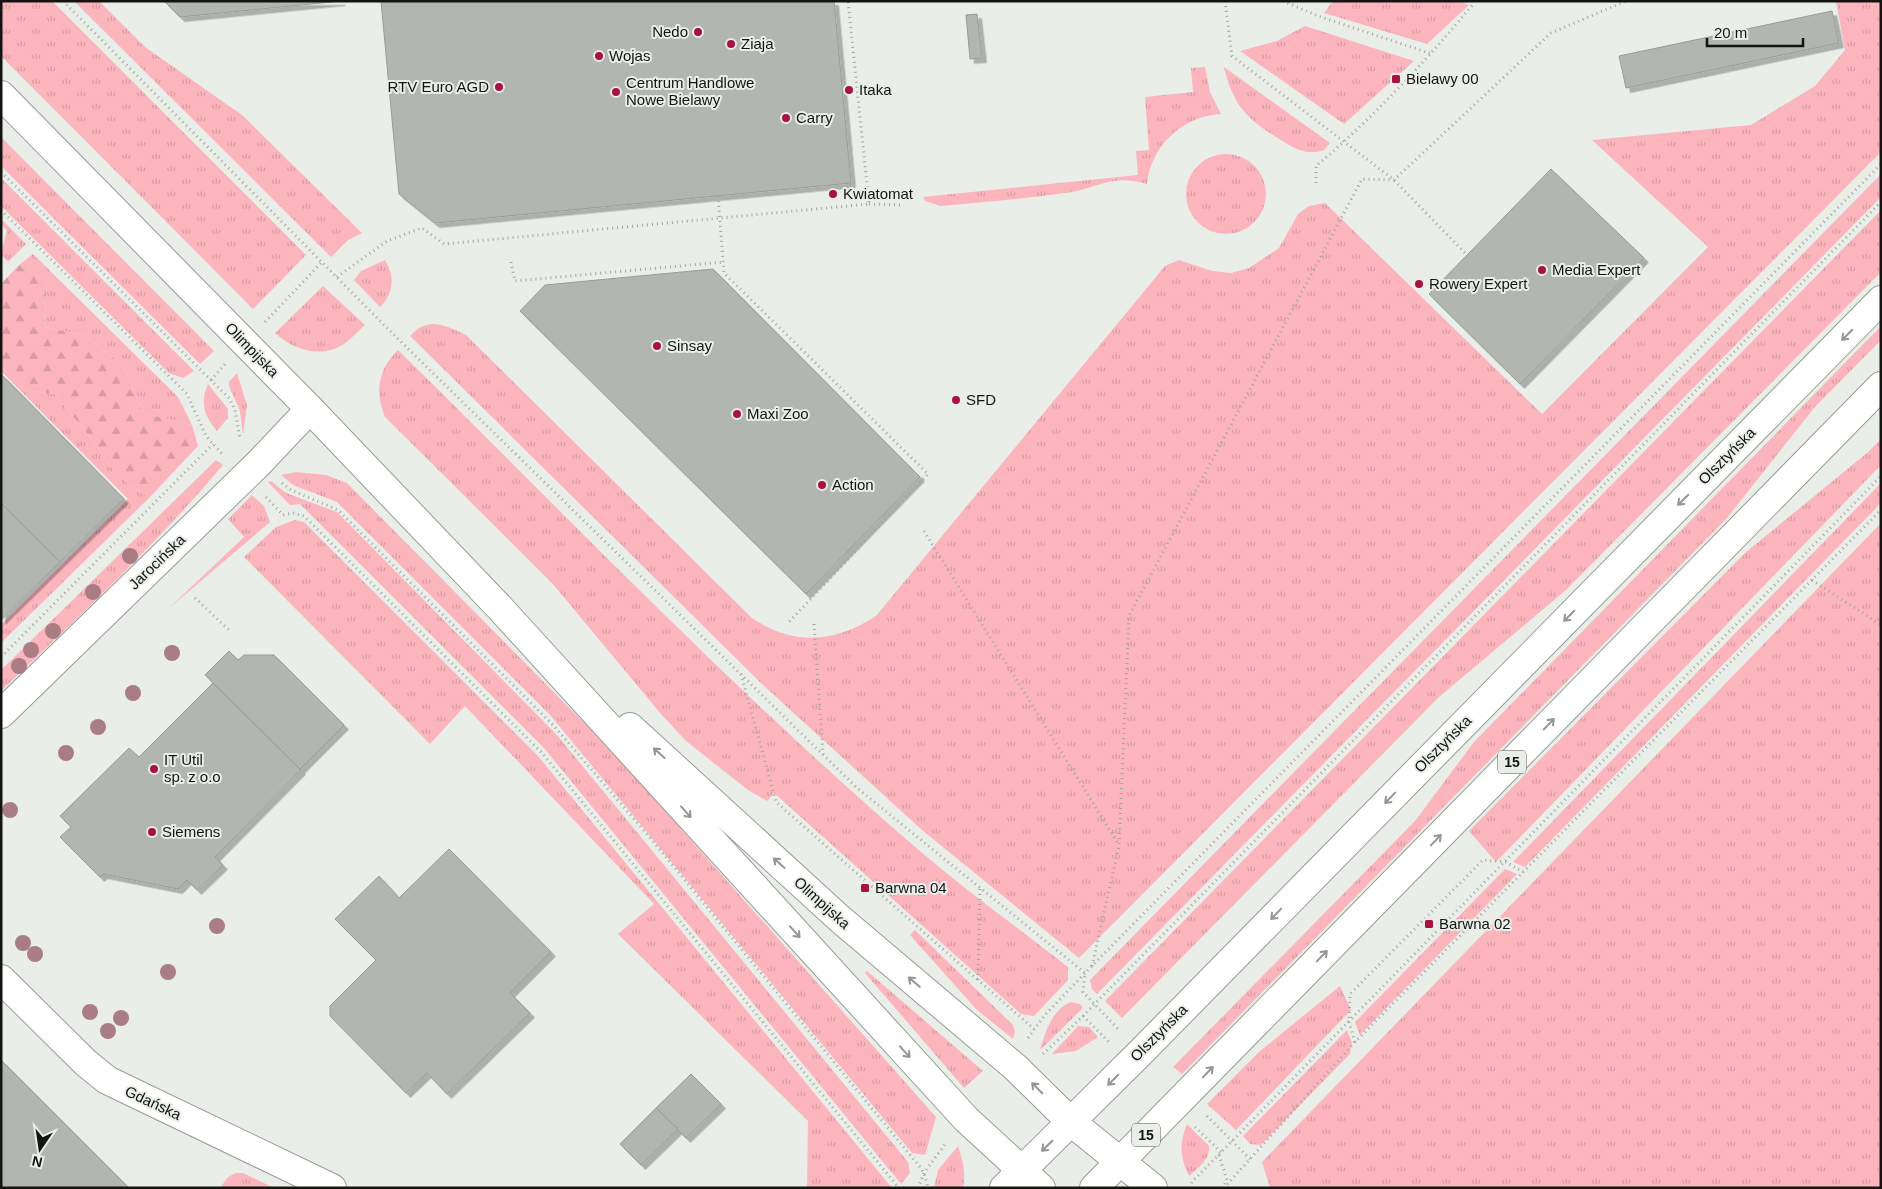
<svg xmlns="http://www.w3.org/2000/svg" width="1882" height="1189" font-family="Arial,sans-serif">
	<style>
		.grass { fill: url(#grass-tufts) }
		.forest { fill: url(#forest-firs) }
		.building { fill: #b2b6b1; stroke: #989c97; filter: url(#shadow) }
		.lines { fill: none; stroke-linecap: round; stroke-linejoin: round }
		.minor-casing { stroke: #979b96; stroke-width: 30 }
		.major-casing { stroke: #979b96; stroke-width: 30 }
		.path { stroke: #a2a5a1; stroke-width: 3; stroke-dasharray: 1 4; stroke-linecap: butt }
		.minor { stroke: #fff; stroke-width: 28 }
		.major { stroke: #fff; stroke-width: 28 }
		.tree { fill: #aa7c84 }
		.oneway { stroke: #959594 }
		.poi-dot { fill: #a91240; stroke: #eaeee9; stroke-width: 2 }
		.labels { text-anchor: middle; stroke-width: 4; stroke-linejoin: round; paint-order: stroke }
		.shield { fill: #eaeee9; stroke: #545552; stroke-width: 1 }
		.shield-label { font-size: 14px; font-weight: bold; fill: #131412 }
		.poi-label { font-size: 15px; fill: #131412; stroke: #eaeee9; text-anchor: start }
		.street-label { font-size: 15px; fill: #131412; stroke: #eaeee9 }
	</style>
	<defs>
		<pattern id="grass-tufts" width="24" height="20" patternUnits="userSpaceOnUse" patternTransform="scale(1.25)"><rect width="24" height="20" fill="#fcb5bd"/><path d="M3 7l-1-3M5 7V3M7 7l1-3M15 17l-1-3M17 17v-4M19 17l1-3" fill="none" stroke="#d79ba1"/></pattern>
		<pattern id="forest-firs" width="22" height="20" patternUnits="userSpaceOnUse" patternTransform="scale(1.25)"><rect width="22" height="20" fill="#fcb5bd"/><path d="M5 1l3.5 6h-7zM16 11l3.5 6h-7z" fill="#d79ba1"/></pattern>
		<filter id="shadow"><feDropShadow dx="4.5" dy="4.5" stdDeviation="0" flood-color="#0004"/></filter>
	</defs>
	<rect width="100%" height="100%" fill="#eaeee9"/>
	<!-- grass -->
	<g class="grass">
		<path d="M1,1H52L306,255L253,309L1,56Z"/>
		<path d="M74,1H99L145,47L242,115L362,233L348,240L331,257Z"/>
		<path d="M1333,1H1459L1469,5L1427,44L1324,13Z"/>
		<path d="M1836,1H1881V152L1079,958L922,830L764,686L410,336C428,316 444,325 466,335L752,618C793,646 835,643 876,616L1165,266L1179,260L1212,271L1231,273L1249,268L1279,248L1298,214L1309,206L1325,203L1542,414L1708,247L1592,140L1751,125L1815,86L1845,50Z"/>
		<path d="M1305,26L1414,61L1344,124L1240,51L1277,41Z"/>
		<path d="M1205,67L1210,92L1221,114C1183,116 1151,145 1147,184C1112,173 1097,189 1065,193C1024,199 982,202 941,206L925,201L923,197L1138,175L1136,151L1149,150L1145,97L1193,92L1191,68Z"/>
		<path d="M1224,67L1330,143L1324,150C1307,156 1295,149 1281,140C1248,120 1233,106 1224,67Z"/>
		<path d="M1,137L214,351L200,364L1,166Z"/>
		<circle cx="1226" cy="194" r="40"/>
		<path d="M1881,174V197L1097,994L1092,989L1090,980Z"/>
		<path d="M1,178L194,371L183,378L169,373L1,206Z"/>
		<path d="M1881,210V272L1566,590L1439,697L1122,1018L1105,1001Z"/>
		<path d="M1,219L26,244L8,262L1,254L7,230L1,225Z"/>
		<path d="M33,254L178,397L192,425L143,413L123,365L85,336L44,327L47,282L19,265Z"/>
		<path d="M385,260C395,277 394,293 380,307L354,280L361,271Z"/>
		<path d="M323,286L365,325C358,331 351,339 344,344C322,359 293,350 275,333Z"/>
		<path d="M1881,326V340L1814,408L1727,518L1182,1074L1173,1067L1415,821L1474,742Z"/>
		<path d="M398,350C572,521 741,699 927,857C972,895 1021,930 1068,967V980L1034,1016L1021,1014L774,793L767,801L748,790L686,741L661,714L552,583L385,417C374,391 379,368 398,350Z"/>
		<path d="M1,367L25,390L55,394L93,441L116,474L149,498L1,643V625L128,499L1,371Z"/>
		<path d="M237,373L247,405L243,434L240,411L229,386V382Z"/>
		<path d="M208,384L228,409V418L217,431C204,416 200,403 208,384Z"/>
		<path d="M1881,439V465L1496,862L1469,831L1746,552L1867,453Z"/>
		<path d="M216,460L223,465C155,546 77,618 1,691V670Z"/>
		<path d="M296,472L326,475L347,483L613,752L936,1117L925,1155L912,1153L550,715L337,502L293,485L281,475Z"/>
		<path d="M271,481L286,493L337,512L557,735L908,1162L910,1173L901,1184L544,748L300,504L290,505L268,482Z"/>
		<path d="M1881,483V503L1525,867L1513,862Z"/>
		<path d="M252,495L264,506L270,522L167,610L244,537L228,519Z"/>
		<path d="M295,520L304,522L538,756L892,1188H807L808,1121L618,934L654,904L465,706L430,744L244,557L276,527Z"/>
		<path d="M1881,523V1188H1270L1262,1162Z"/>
		<path d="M1505,869L1517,874L1360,1035L1355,1022Z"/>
		<path d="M915,930L1013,1025L1015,1032L1013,1039L976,1009L910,935Z"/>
		<path d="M867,971L983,1071L964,1088L865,973Z"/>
		<path d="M1340,986L1351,1010L1236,1130L1207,1104L1260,1051Z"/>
		<path d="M1071,1002L1080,1004L1083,1008L1040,1050C1045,1033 1052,1009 1071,1002Z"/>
		<path d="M1078,1026L1089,1027L1098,1037L1076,1051L1052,1054Z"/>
		<path d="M1347,1030L1352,1043L1350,1054L1261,1145L1250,1144L1243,1136Z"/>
		<path d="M1187,1124L1209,1146C1210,1160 1199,1167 1189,1176C1180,1158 1179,1143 1187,1124Z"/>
		<path d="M958,1146C963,1161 966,1173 963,1188H934L938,1170Z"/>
		<path d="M236,1173H243L274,1188H220L228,1177Z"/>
	</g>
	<!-- forest -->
	<path class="forest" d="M19,265L47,282L44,327L85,336L123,365L143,413L192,425L198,446L149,498L116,474L93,441L55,394L25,390L1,367V284Z"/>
	<!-- building -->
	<g class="building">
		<path d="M164,1H341L180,17Z"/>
		<path d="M381,1H834L851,183L435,223L399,194Z"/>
		<path d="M1832,11L1839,43L1626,88L1619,56Z"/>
		<path d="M977,14L982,58L970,59L966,15Z"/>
		<path d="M1551,169L1644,258L1520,384L1429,294Z"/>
		<path d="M713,269L920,477L806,594L520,311L545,285Z"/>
		<path d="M1,374L124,499L60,562L1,503Z"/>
		<path d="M1,503L60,562L1,620Z"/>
		<path d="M229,651L238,660L244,655H274L344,725L300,769L205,675Z"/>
		<path d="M213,683L301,770L215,857L223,865L197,890L187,880L178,889L103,874L100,877L60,837L71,827L60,816L129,748L139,757Z"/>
		<path d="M449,849L551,952L510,993L530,1013L447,1094L427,1073L406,1093L330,1016V1006L376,960L335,919L379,876L399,898Z"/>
		<path d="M1,1060L129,1188H1Z"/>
		<path d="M691,1074L721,1104L686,1138L656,1108Z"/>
		<path d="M656,1108L678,1129L641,1165L620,1144Z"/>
	</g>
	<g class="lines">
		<!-- minor casing -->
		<g class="minor-casing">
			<g id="minor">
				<path d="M1,714L259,463L310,409"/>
				<path d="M1,979L86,1063L107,1080L332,1188"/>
			</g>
		</g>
		<!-- major casing -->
		<g class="major-casing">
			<g id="major">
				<path d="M1,95L310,409L500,608L966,1119L1041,1188"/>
				<path d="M630,727L840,919L1015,1067L1071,1122L1153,1188"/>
				<path d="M1004,1188L1142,1051L1881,300"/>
				<path d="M1094,1188L1881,386"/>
			</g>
		</g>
		<!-- path -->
		<g class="path">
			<path d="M63,1L390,331L857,788L1085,973L1083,992L1120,1031"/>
			<path d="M1225,1L1232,56L1394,180L1467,255"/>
			<path d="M1283,1L1318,16L1432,54"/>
			<path d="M1,172L229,398L235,410L240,439"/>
			<path d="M1316,183V166C1374,117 1426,61 1474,3"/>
			<path d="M718,196L724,273L928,474L789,622"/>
			<path d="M869,204L902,205"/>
			<path d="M1,210L187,394L206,436L224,456"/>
			<path d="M511,262L515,281L724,262"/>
			<path d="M337,277L387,241L422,228L444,244L869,204L848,1"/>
			<path d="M265,322L322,262"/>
			<path d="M211,380L225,364"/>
			<path d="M282,483L291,490L338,510L554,726L652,840L920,1167L924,1173L928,1188"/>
			<path d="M266,497L283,515L293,513L304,516L542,753L899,1188"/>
			<path d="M924,531L1119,845"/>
			<path d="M1812,580L1881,625"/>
			<path d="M195,598L229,630"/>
			<path d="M814,624L823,754"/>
			<path d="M1,657L213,444"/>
			<path d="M741,674L776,802L978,980"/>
			<path d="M980,889L978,980L1034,1029"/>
			<path d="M1092,966L1119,846L1129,616L1362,179L1394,180L1551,33L1626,1"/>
			<path d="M1083,1016L1109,1042"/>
			<path d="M1028,1038L1045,1015L1085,973L1881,164"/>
			<path d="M1355,1042L1349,1022L1350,994L1483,860L1506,862L1523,872"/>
			<path d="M1043,1054L1083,1016L1881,202"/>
			<path d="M1207,1116L1250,1159"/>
			<path d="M1195,1127L1222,1153"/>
			<path d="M1219,1155L1227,1180L1224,1185"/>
			<path d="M918,1188L924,1173L946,1143"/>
			<path d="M1190,1188L1192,1182L1881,476"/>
			<path d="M1224,1188L1355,1042L1881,510"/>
		</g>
		<!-- minor -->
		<use href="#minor" class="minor"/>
		<!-- major -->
		<use href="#major" class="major"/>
	</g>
	<!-- trees -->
	<g class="tree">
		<circle cx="130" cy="556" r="8"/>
		<circle cx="93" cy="592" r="8"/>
		<circle cx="53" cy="631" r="8"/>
		<circle cx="31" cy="650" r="8"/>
		<circle cx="172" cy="653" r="8"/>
		<circle cx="19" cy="666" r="8"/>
		<circle cx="133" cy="693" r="8"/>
		<circle cx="98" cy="727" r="8"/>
		<circle cx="66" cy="753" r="8"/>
		<circle cx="10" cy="810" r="8"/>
		<circle cx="217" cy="926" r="8"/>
		<circle cx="23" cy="943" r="8"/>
		<circle cx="35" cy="954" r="8"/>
		<circle cx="168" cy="972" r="8"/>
		<circle cx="90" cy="1012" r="8"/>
		<circle cx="121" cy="1018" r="8"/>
		<circle cx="108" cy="1031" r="8"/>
	</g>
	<!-- one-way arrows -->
	<defs><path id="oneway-shaft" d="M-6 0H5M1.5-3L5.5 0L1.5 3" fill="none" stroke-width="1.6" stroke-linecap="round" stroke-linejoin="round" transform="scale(1.25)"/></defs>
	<g class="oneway">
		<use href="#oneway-shaft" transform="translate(1847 335) rotate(135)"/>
		<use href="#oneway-shaft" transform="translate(1683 500) rotate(135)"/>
		<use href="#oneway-shaft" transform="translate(1569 616) rotate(135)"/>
		<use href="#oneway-shaft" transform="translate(1549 724) rotate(-46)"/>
		<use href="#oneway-shaft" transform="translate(659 753) rotate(-138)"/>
		<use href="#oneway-shaft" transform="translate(1390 798) rotate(134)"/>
		<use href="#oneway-shaft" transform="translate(686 812) rotate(48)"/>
		<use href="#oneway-shaft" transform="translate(1436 840) rotate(-46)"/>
		<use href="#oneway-shaft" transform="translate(779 863) rotate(-138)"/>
		<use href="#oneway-shaft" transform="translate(1276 914) rotate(134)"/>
		<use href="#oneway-shaft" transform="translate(795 932) rotate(48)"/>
		<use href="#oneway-shaft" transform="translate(1322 956) rotate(-46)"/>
		<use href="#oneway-shaft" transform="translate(914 982) rotate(-140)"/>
		<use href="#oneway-shaft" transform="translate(905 1052) rotate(48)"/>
		<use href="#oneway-shaft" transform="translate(1208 1072) rotate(-46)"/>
		<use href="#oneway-shaft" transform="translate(1113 1080) rotate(135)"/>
		<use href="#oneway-shaft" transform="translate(1037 1088) rotate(-135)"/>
		<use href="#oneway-shaft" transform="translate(1047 1146) rotate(136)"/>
	</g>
	<!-- markers -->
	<g class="poi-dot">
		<circle cx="698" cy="32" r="5"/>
		<circle cx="731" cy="44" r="5"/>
		<circle cx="599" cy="56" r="5"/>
		<rect x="1391" y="74" width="10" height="10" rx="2.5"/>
		<circle cx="499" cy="87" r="5"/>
		<circle cx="849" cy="90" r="5"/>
		<circle cx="616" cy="92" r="5"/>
		<circle cx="786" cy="118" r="5"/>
		<circle cx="833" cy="194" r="5"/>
		<circle cx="1542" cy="270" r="5"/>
		<circle cx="1419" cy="284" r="5"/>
		<circle cx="657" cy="346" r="5"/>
		<circle cx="956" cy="400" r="5"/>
		<circle cx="737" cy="414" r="5"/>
		<circle cx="822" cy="485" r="5"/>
		<circle cx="154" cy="769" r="5"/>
		<circle cx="152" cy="832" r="5"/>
		<rect x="860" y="883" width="10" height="10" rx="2.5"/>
		<rect x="1424" y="919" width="10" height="10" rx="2.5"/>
	</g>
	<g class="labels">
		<!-- shield labels -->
		<g class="shield">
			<rect x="1498" y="750.5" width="28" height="23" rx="4"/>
			<rect x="1132" y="1123.5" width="28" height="23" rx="4"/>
		</g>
		<g class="shield-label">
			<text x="1512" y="767">15</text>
			<text x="1146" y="1140">15</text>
		</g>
		<!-- poi labels -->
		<g class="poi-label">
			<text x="688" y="37" text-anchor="end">Nedo</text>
			<text x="741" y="49">Ziaja</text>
			<text x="609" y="61">Wojas</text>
			<text x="1406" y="84">Bielawy 00</text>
			<text x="626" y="88">Centrum Handlowe<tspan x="626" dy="17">Nowe Bielawy</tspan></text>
			<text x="489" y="92" text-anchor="end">RTV Euro AGD</text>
			<text x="859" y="95">Itaka</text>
			<text x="796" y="123">Carry</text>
			<text x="843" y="199">Kwiatomat</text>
			<text x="1552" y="275">Media Expert</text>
			<text x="1429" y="289">Rowery Expert</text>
			<text x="667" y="351">Sinsay</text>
			<text x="966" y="405">SFD</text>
			<text x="747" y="419">Maxi Zoo</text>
			<text x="832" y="490">Action</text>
			<text x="164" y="765">IT Util<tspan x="164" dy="17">sp. z o.o</tspan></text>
			<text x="162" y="837">Siemens</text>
			<text x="875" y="893">Barwna 04</text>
			<text x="1439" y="929">Barwna 02</text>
		</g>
		<!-- street labels -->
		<g class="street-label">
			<text transform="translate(252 350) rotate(46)" y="5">Olimpijska</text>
			<text transform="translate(1727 456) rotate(-45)" y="5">Olsztyńska</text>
			<text transform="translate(157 562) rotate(-44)" y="5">Jarocińska</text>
			<text transform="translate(1443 744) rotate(-45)" y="5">Olsztyńska</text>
			<text transform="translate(822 903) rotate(42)" y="5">Olimpijska</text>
			<text transform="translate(1159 1033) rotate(-45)" y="5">Olsztyńska</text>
			<text transform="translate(153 1103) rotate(25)" y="5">Gdańska</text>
		</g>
	</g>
	<!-- border -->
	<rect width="1882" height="1189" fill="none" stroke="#131412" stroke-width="5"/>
	<!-- north arrow -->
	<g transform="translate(40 1149) rotate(193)" stroke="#eaeee9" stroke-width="4" paint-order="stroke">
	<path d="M0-4L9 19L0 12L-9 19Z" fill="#131412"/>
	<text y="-8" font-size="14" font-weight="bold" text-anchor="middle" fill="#131412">N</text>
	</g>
	<!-- scale -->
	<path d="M1707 38v8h96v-8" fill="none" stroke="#131412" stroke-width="2.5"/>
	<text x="1714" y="38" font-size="15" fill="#131412" stroke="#eaeee9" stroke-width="4" paint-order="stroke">20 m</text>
</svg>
